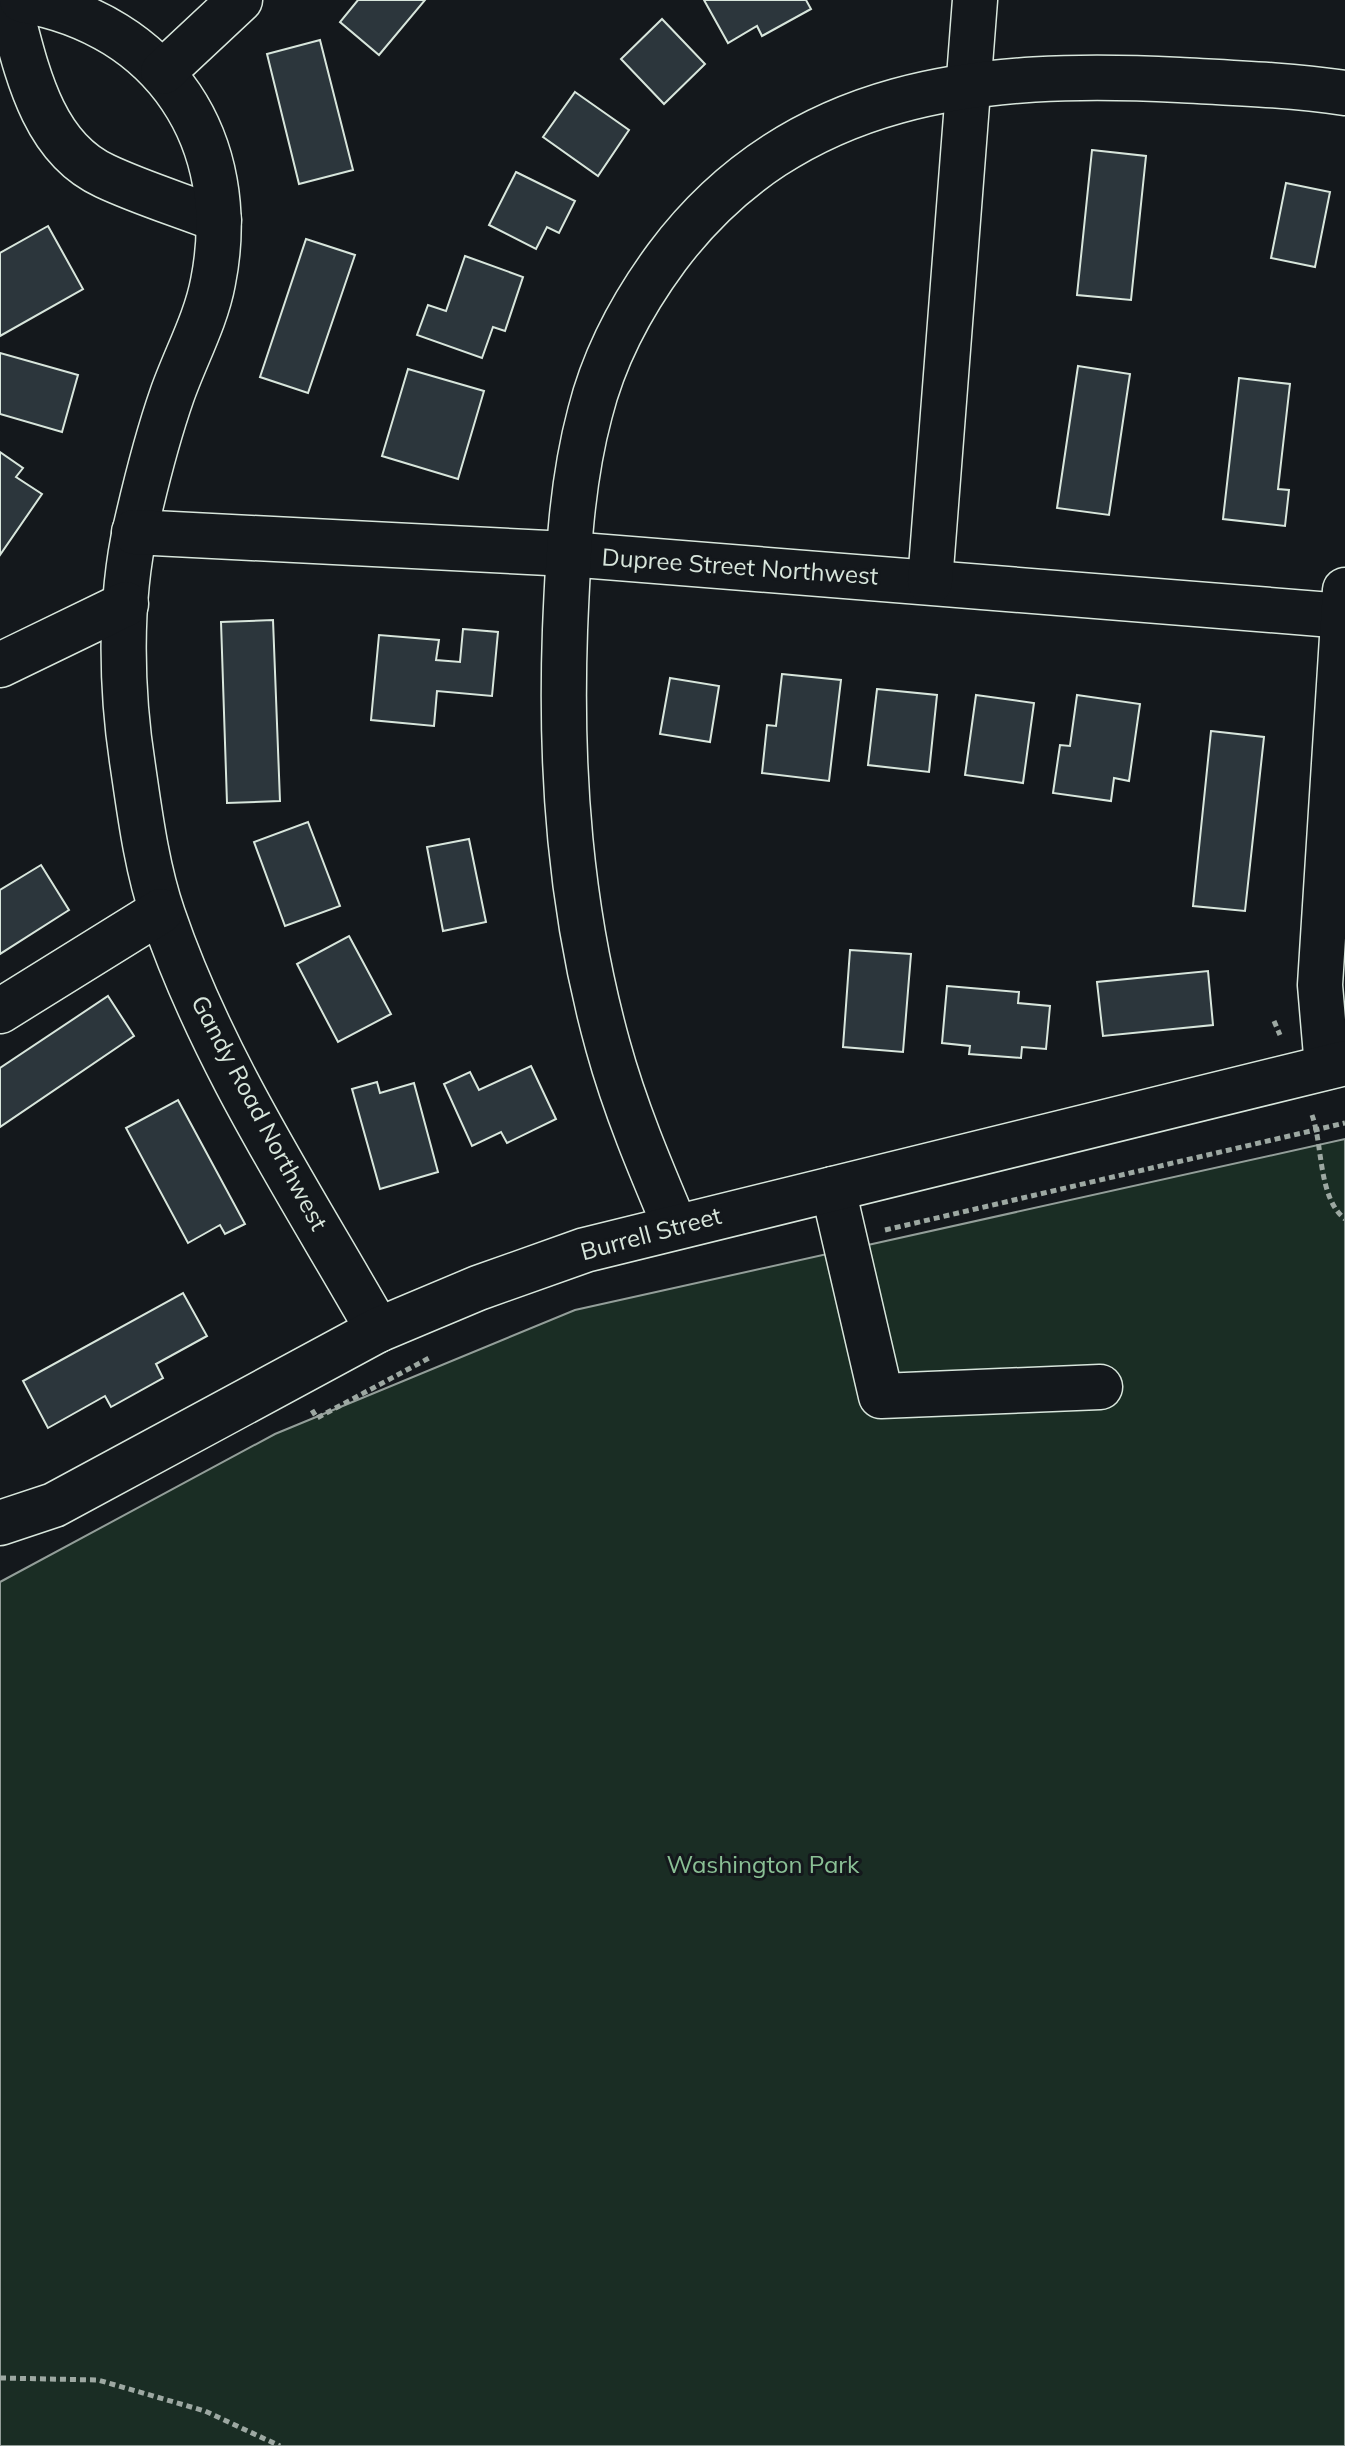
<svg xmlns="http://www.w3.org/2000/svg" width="1345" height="2446" font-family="Mulish,sans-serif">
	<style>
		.green { fill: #1a2d24; stroke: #939e99; stroke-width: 2 }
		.building { fill: #2c363c; stroke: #d8e6dc; stroke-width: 2 }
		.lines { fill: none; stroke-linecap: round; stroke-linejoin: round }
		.minor-casing { stroke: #d8e6dc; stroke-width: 47 }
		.path { stroke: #9da8a2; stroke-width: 5; stroke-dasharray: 6 4; stroke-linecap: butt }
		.minor { stroke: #14181c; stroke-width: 44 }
		.labels { text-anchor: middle; stroke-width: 6; stroke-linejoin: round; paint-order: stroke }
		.street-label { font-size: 24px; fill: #d8e6dc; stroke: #14181c }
		.park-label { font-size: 24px; fill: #8ac095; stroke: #14181c }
	</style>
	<rect width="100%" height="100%" fill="#14181c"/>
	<!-- green -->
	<path class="green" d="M1345,1139V2446H0V1582L275,1434L575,1310Z"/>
	<!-- building -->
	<g class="building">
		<path d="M358,0H425L379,55L340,22Z"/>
		<path d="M704,0H806L811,9L762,36L757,26L728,43Z"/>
		<path d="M662,19L705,64L664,104L621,59Z"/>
		<path d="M320,40L353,170L299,184L267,54Z"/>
		<path d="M575,92L629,130L598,176L543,137Z"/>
		<path d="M1092,150L1146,156L1131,300L1077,295Z"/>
		<path d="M516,172L575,201L559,233L547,227L536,249L489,225Z"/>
		<path d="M1286,183L1330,192L1315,267L1271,258Z"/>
		<path d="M48,226L83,289L0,336V253Z"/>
		<path d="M306,239L355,255L308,393L260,377Z"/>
		<path d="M465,256L523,277L505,331L493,327L482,358L417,335L428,305L446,311Z"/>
		<path d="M0,353L78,375L62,432L0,414Z"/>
		<path d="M1078,366L1130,374L1109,515L1057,508Z"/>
		<path d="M408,369L484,391L458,479L382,456Z"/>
		<path d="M1239,378L1290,384L1278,489L1289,490L1285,526L1223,519Z"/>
		<path d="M0,452L23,468L16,477L42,494L0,555Z"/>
		<path d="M273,620L280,801L227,803L221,622Z"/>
		<path d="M463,629L498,632L492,696L437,691L434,726L371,720L379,635L439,640L436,660L460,662Z"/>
		<path d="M782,674L841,680L829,781L762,773L767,725L776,726Z"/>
		<path d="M670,678L719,686L710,742L660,734Z"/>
		<path d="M877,689L937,695L929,772L868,765Z"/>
		<path d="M976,695L1034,703L1023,783L965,775Z"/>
		<path d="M1077,695L1140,704L1129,781L1114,778L1111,801L1053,793L1060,745L1070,746Z"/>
		<path d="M1211,731L1264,737L1245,911L1193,906Z"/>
		<path d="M308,822L340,906L285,926L254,842Z"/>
		<path d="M469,839L486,922L443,931L427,847Z"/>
		<path d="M41,865L69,910L0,954V890Z"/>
		<path d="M349,936L391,1014L338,1042L297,964Z"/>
		<path d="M850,950L911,954L903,1052L843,1047Z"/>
		<path d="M1208,971L1213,1025L1103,1036L1097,982Z"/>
		<path d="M947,986L1019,992L1018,1003L1050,1006L1046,1049L1022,1047L1021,1058L969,1054L970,1046L942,1043Z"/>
		<path d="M108,996L134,1036L0,1127V1068Z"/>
		<path d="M531,1066L556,1119L507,1143L501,1132L472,1146L444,1084L470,1072L479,1090Z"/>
		<path d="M377,1082L380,1093L414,1083L438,1172L380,1189L352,1089Z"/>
		<path d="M178,1100L245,1224L225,1234L220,1225L188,1243L126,1128Z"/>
		<path d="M183,1293L207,1336L156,1364L163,1378L111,1407L105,1396L48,1428L23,1381Z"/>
	</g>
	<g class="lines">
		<!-- minor casing -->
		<g class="minor-casing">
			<g id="minor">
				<path d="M8,0C25,62 39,146 105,176C141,193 181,205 219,220"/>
				<path d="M22,0C163,24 241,141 213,282C206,320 185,358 172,395C157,438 146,482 136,526C119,602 121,691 133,767C140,815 147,869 163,915C213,1062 302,1196 378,1330"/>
				<path d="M163,72L240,0"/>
				<path d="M134,532L568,554L1345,616"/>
				<path d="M930,582L975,0"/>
				<path d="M0,665L126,604"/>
				<path d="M0,1011L161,911"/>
				<path d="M1327,1067L1320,985L1345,590"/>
				<path d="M833,1189L881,1396L1100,1387"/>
				<path d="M675,1226C650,1167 625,1108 608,1046C570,909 560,771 565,630C568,557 571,484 590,413C604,357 633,303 667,257C794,87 983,70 1179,80C1235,83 1290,85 1345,93"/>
				<path d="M0,1523L54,1505L378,1330L478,1288L585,1250L1345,1063"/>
			</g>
		</g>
		<!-- path -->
		<g class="path">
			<path d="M1274,1021L1280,1035"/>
			<path d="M1312,1115C1323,1145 1318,1198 1345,1219"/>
			<path d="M885,1230L1345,1123"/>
			<path d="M312,1410L317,1418L431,1357"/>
			<path d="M0,2378L98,2380L205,2411L280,2446"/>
		</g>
		<!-- minor -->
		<use href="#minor" class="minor"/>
	</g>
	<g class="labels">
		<!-- street labels -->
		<g class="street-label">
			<text transform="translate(740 567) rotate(4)" y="8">Dupree Street Northwest</text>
			<text transform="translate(259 1113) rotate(62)" y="8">Gandy Road Northwest</text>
			<text transform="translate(651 1234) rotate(-15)" y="8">Burrell Street</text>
		</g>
		<!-- park labels -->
		<g class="park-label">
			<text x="763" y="1873">Washington Park</text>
		</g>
	</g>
</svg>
